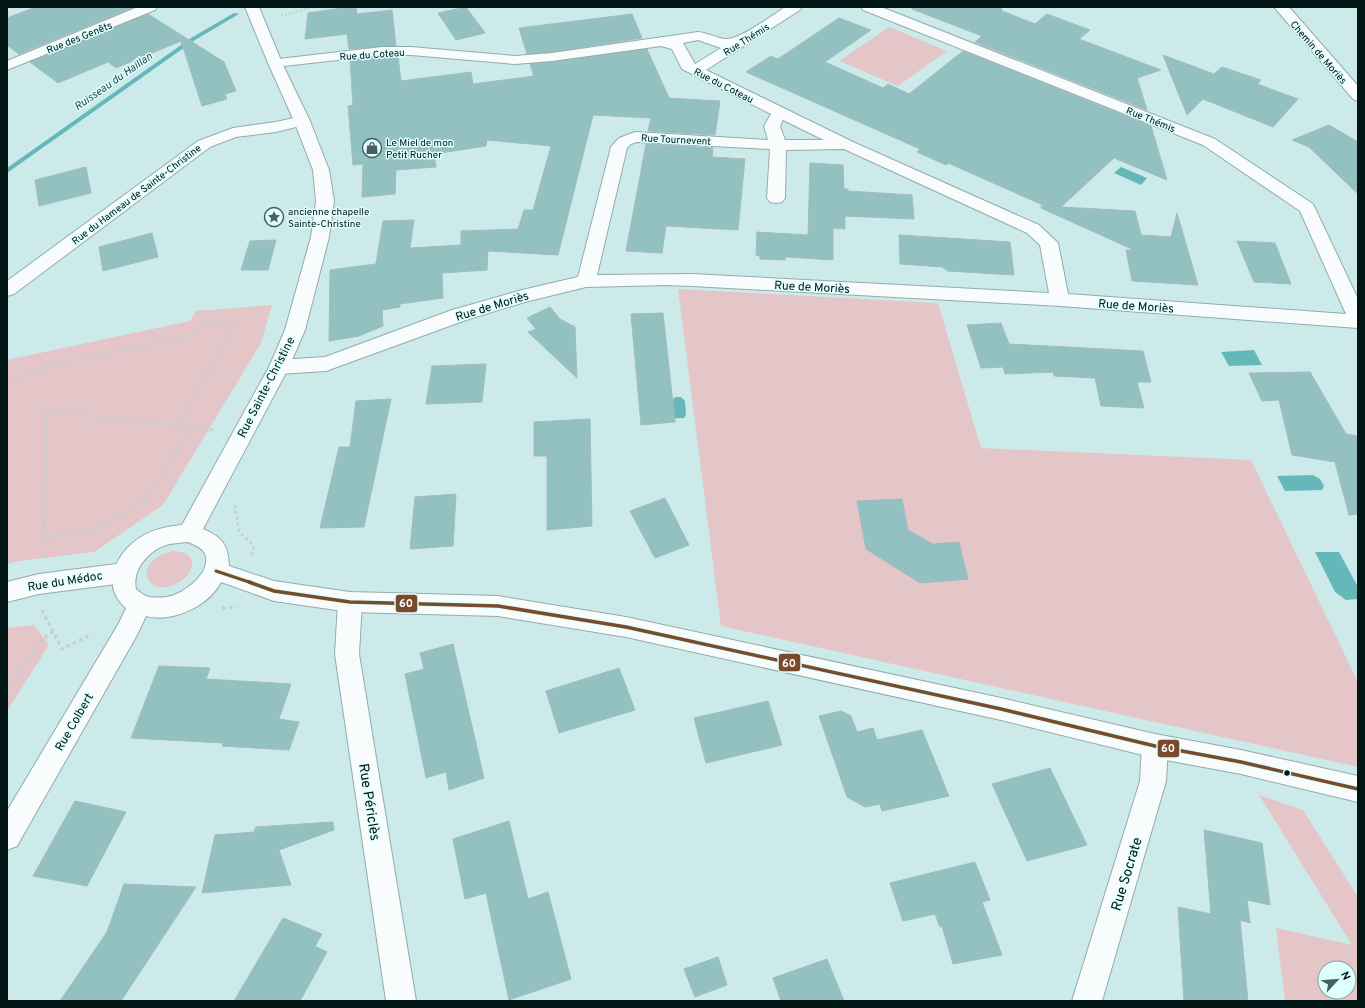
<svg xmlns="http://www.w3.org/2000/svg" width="1365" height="1008" font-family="Overpass,sans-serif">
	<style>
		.green { fill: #e4c6c8; fill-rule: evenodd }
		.water { fill: #65b8b9 }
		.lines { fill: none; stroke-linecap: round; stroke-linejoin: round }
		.stream { fill: #65b8b9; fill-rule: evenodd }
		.building { fill: #93c0c1; stroke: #a5bbbb }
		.minor-casing { stroke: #94abab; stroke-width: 2 }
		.tertiary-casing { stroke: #94abab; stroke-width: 2 }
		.path-far2 { stroke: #c5cece; stroke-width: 2; stroke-dasharray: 2 2; stroke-linecap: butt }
		.path-far1 { stroke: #c5cece; stroke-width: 2.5; stroke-dasharray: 3 3; stroke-linecap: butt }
		.path { stroke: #c5cece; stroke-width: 3; stroke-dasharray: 3.5 3.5; stroke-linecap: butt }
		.minor { fill: #f8fcfc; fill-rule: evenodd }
		.tertiary { fill: #f8fcfc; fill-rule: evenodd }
		.bus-1-far1-casing { stroke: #dffffe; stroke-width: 6 }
		.bus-1-casing { stroke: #dffffe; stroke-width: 6 }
		.bus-1-far1 { stroke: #7a4b2a; stroke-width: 3 }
		.bus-1 { stroke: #7a4b2a; stroke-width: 3.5 }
		.bus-dot { fill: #021515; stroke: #dffffe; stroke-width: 1.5 }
		.labels { text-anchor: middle; stroke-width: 3; stroke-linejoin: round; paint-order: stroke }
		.far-street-label { font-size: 10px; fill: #021515; stroke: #dffffe }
		.far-poi-label { font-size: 10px; fill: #021515; stroke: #dffffe; text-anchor: start }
		.far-water-label { font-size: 11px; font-style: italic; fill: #294849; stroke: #dffffe }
		.street-label { font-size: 12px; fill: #021515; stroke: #dffffe }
		.near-street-label { font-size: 14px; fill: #021515; stroke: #dffffe }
		.line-badge { stroke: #dffffe; stroke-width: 1.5 }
		.badge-label { font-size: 11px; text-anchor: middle; font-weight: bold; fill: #fff }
	</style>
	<rect width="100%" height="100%" fill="#cdeaea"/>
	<!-- green -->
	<g class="green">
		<path d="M889,27L947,51L898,86L839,61Z"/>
		<path d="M678,289L938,303L981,448L1251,460L1358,682V767L721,626Z"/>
		<path d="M272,305L261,343L163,505L94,552L19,561L7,564V360L190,321L196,311Z"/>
		<path d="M172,551C181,551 193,554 192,565C191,571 188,577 182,580C150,604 127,563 172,551Z"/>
		<path d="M34,625L49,645L7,711V628Z"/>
		<path d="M1259,795L1303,810L1358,897V1001H1285L1276,928L1352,945ZM1325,968H1349V992H1325Z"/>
	</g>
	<!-- water -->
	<g class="water">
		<path d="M1121,167L1147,178L1141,185L1114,173Z"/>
		<path d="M1254,350L1262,365L1229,366L1221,352Z"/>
		<path d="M675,397H681L685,401L686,415L684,418L657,419Z"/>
		<path d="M1313,475L1320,479L1324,486L1322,490L1285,491L1277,476Z"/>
		<path d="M1315,552H1339L1358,587V599L1346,600L1335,592Z"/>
	</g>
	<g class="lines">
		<!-- stream -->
		<path class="stream" d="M234,13L239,14L195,40L7,173V168L191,38Z"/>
	</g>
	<!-- building -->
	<g class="building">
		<path d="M36,7H134L19,54L7,45V18Z"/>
		<path d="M349,7H356L357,14L392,10L396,46L349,49L347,34L305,39L308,13Z"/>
		<path d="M466,7L485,33L456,40L438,13Z"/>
		<path d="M912,7H1001L1002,11L1035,24L1047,14L1090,30L1079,39L1161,70L1137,78L1147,110L975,42L982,36L912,9Z"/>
		<path d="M148,14L224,62L236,91L225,94L227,99L202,106L181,41L116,68L108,62L58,83L30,62Z"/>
		<path d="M632,14L642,38L552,52L527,54L519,28Z"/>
		<path d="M839,18L871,30L825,62L883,88L888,84L909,94L963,51L1151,126L1167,180L1114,158L1061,207L1135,211L1141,235L1171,237L1177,213L1198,285L1132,281L1126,250H1134L1041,208V206L1047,207L1027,198L948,163L946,165L917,152L920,149L746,72L771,56L778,59Z"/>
		<path d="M647,49L669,98L720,101L715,135L648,131L651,118L593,115L558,255L488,251L487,270L442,273L443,298L400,304V307L382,310L383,326L359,336L329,341L330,270L376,264L383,221L414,220L410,248L461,245V231L518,229L524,210H533L551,146L487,140L486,146L434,154L436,167L396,170L395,194L362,197L363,164L353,165L348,106L353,105L350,60L398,56L401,81L471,72L473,84L534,76L530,64Z"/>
		<path d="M1163,55L1214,74L1222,67L1261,80L1257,84L1298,99L1273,127L1203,99L1187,115Z"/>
		<path d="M1329,125L1358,142V194L1309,147L1292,140Z"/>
		<path d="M646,144L713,148L712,157L745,159L738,230L666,226L662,253L626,251Z"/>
		<path d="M810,163L843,165L844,189H848V191L912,195L914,219L845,216V229L833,228V260L785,257V260L760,259V256L756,255L757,232L808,235Z"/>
		<path d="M86,167L91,193L39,206L35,180Z"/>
		<path d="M152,233L158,257L103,271L99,247Z"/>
		<path d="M899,235L1010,242L1014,275L948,271L942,267L900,264Z"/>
		<path d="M276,240L268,270H241L250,241Z"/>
		<path d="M1237,241L1275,243L1291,284L1254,282Z"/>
		<path d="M550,307L560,319L575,327L577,378L528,332L536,329L527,318Z"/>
		<path d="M663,313L675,422L641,425L631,314Z"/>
		<path d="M1001,323L1009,344L1143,351L1151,382H1137L1144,408L1101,406L1095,378L1054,376L1053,372L1005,374L1003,367L981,368L967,325Z"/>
		<path d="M486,364L482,402L426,404L432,366Z"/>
		<path d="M1310,372L1346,434L1358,436V514L1349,515L1335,462L1292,455L1279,400L1262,401L1249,373Z"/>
		<path d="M391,399L364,527L320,528L339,447H350L356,401Z"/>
		<path d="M590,419L592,526L547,530V456H534V422Z"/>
		<path d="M456,494L453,546L410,549L415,497Z"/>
		<path d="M665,498L689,545L655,558L630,511Z"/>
		<path d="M902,499L908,530L933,544L959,542L968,579L920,583L866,549L857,501Z"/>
		<path d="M453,644L484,778L449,790L446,772L426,778L405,674L424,669L420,653Z"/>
		<path d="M159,666L210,668L206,679L291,684L279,719L299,722L289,750L222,746L223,743L131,738Z"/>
		<path d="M619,668L635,710L559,733L546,691Z"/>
		<path d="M768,701L782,745L706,763L694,718Z"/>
		<path d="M841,711L851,716L857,732L873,728L877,740L922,730L949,796L882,811L880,804L865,807L847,797L819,716Z"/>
		<path d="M1050,768L1087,845L1027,861L992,784Z"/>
		<path d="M75,801L126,812L87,886L33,876Z"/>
		<path d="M509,821L528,899L548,892L571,979L509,1000L486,893L465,899L453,839Z"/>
		<path d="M333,822L334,830L279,850L291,885L202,893L215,835L254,832L256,827Z"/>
		<path d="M1204,830L1262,843L1270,905L1247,900L1250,923L1240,920L1248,1001H1184L1178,907L1211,914Z"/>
		<path d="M975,862L990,900L982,902L1002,955L953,964L942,926L940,927L935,914L903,921L890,883Z"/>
		<path d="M124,884L196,887L121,1001H60L107,932Z"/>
		<path d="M283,918L322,934L315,946L327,952L300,1001H234Z"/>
		<path d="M718,957L727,985L695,997L684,969Z"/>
		<path d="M827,959L844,1001H781L773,978Z"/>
	</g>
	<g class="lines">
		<!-- minor casing -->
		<g class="minor-casing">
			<g id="minor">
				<path d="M138,7H157L155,10L7,70V61Z"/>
				<path d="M785,7H802L800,10L706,70L853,142L1039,225L1058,243L1068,294L1346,314L1300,211L1203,145L863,10L861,7H881L1215,139L1313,204L1358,299V328L1060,306L692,286L666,285L586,287L525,302L466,320L326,371L279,374L272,372L269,367L272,362L279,360L325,357L452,310L522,290L578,277L611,147L619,138L635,132L768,140L764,126L771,114L682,69L672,49L661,46L552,61L515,64L411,55H382L275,67L270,66L268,63L270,60L382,47H411L515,56L552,53L698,32C708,33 717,38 725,39C738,41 773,15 785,7ZM698,40L721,48L695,64L683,43ZM783,120L824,140H785L780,126ZM637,142L770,149L767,198L770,202L776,203L782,202L785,198L786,150L844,149L1027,233L1040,245L1049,293L692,274L597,275L627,148L631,144Z"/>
				<path d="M1274,7H1289L1358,86V101L1353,99Z"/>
				<path d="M302,116L308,118L310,121L308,124L276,132L236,137L210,147L14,294L7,296V281L198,141L233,128L276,122Z"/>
				<path d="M124,563L132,566L136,573L132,580L124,583L39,594L7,602V582L39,574Z"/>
				<path d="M350,592L358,595L362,602L359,654L416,1001H386L335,654L338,602L342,595Z"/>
				<path d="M1155,734L1164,738L1168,746L1166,781L1102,1001H1072L1140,781L1142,746L1146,738Z"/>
			</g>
		</g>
		<!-- tertiary casing -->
		<g class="tertiary-casing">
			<path id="tertiary" d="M245,7H259L282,63L310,121L329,170L334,201L329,237L305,330L289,367L203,529C222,537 228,544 229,566L274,581L350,592L498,596L626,617L1001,698L1155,734L1241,750L1358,776V802L1241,774L1155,758L1001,720L626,637L498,616L350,612L274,601L221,582C209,606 172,623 146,616L137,635L17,846L7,850V811L119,623L126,608C99,585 117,550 144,535C155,529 169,526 182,525L269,367L285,330L311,237L316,201L313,170L294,121L268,63ZM188,542C194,545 202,547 205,554C212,571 188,590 174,595C166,598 157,598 149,597C144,596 140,592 136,589C132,570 148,551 166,545C172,543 180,543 188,542Z"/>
		</g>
		<!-- path-far2 -->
		<path class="path-far2" d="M281,16L311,7"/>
		<!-- path-far1 -->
		<g class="path-far1">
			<path d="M7,383L51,365L195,334L201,322L238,320L178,426"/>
			<path d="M190,428L146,500L91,531L44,538L47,411L214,430"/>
			<path d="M235,505L239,532L254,546L252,555"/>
		</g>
		<!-- path -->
		<g class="path">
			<path d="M222,608L237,607"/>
			<path d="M42,610L62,649L92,634"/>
			<path d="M7,688L44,638L54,631"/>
		</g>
		<!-- minor -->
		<use href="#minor" class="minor"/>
		<!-- tertiary -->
		<use href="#tertiary" class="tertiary"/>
		<!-- bus-1-far1 casing -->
		<g class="bus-1-far1-casing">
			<path id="bus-1-far1" d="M216,571L252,583"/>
		</g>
		<!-- bus-1 casing -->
		<g class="bus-1-casing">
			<path id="bus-1" d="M249,582L274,591L350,602L498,606L626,627L1001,709L1155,746L1241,762L1358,789"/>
		</g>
		<!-- bus-1-far1 -->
		<use href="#bus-1-far1" class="bus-1-far1"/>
		<!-- bus-1 -->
		<use href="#bus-1" class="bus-1"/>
	</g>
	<!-- icons -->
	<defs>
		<g id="shop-ring" transform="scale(1)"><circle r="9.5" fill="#dffffe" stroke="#496060" stroke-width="1.5"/><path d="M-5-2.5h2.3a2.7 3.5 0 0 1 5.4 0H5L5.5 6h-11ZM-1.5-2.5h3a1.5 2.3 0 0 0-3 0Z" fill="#496060"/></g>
		<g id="sight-ring" transform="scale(1)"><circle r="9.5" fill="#dffffe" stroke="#496060" stroke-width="1.5"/><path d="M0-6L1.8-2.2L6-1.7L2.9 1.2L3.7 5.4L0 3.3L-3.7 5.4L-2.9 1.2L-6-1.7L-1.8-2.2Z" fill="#496060"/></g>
	</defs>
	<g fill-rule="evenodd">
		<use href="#shop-ring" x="372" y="148"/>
		<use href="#sight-ring" x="274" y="217"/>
	</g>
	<!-- markers -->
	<circle class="bus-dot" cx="1287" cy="773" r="3.5"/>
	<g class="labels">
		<!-- far-street labels -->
		<g class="far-street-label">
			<text transform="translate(79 37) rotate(-22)" y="4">Rue des Genêts</text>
			<text transform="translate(746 39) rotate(-32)" y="4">Rue Thémis</text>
			<text transform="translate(1319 52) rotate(49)" y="4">Chemin de Moriès</text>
			<text transform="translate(372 54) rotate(-4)" y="4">Rue du Coteau</text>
			<text transform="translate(724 85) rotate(27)" y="4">Rue du Coteau</text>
			<text transform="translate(1151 119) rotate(22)" y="4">Rue Thémis</text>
			<text transform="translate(676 139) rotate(3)" y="4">Rue Tournevent</text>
			<text transform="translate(136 194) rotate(-37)" y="4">Rue du Hameau de Sainte-Christine</text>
		</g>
		<!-- far-poi labels -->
		<g class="far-poi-label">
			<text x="386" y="146">Le Miel de mon<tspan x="386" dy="12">Petit Rucher</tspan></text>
			<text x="288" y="215">ancienne chapelle<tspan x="288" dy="12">Sainte-Christine</tspan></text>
		</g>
		<!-- far-water labels -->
		<g class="far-water-label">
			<text transform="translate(113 81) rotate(-35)" y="4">Ruisseau du Haillan</text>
		</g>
		<!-- street labels -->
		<g class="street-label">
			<text transform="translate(812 287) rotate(3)" y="4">Rue de Moriès</text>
			<text transform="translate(492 306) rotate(-17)" y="4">Rue de Moriès</text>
			<text transform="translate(1136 306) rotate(4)" y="4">Rue de Moriès</text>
			<text transform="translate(266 387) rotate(-63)" y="4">Rue Sainte-Christine</text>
			<text transform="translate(65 581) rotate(-9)" y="4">Rue du Médoc</text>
			<text transform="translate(74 722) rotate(-60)" y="4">Rue Colbert</text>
		</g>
		<!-- near-street labels -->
		<g class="near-street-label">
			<text transform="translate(370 802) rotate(81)" y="5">Rue Périclès</text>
			<text transform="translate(1126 874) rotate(-73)" y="5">Rue Socrate</text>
		</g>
	</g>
	<g class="line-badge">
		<rect x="395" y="594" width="23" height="19" rx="4" fill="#7a4b2a"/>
		<rect x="778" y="653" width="23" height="19" rx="4" fill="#7a4b2a"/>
		<rect x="1157" y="739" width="23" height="19" rx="4" fill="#7a4b2a"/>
	</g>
	<g class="badge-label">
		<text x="406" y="607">60</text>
		<text x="789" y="667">60</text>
		<text x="1168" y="752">60</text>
	</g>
	<!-- border -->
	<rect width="1365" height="1008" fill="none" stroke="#021515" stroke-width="16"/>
	<!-- north arrow -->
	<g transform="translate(1337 980) rotate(64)"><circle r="19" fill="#dffffe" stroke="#87a1a1"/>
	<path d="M0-3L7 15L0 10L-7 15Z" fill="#496060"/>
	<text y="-6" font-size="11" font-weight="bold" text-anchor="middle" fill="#021515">N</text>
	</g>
</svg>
